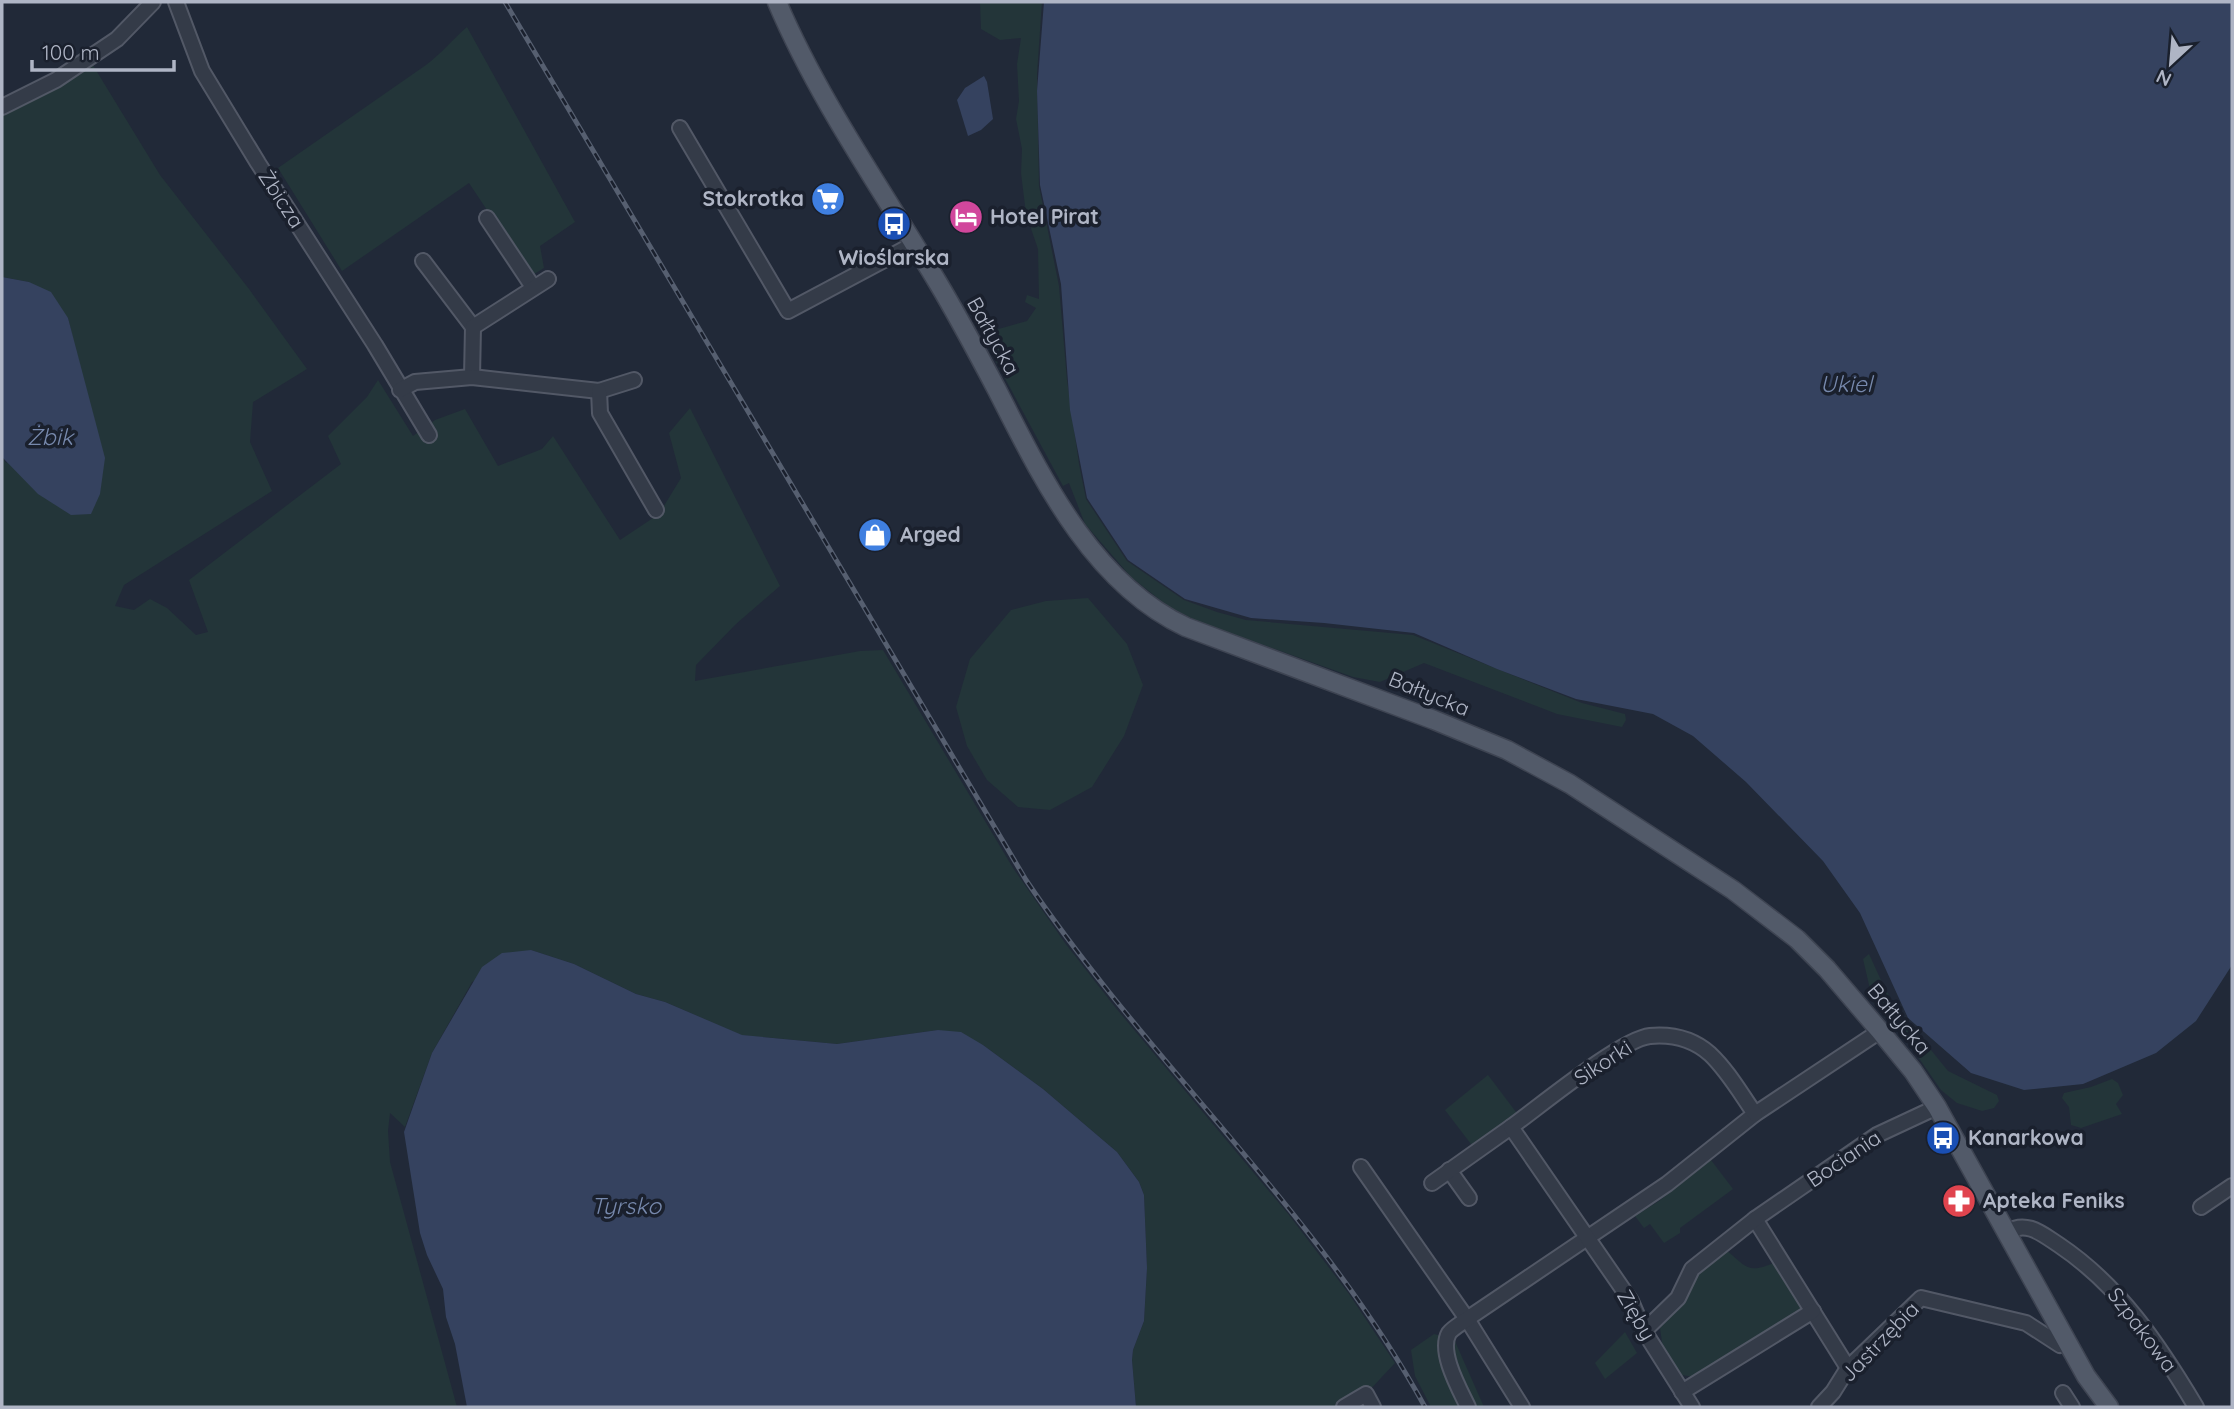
<svg xmlns="http://www.w3.org/2000/svg" width="2234" height="1409" font-family="Quicksand,sans-serif">
	<style>
		.green { fill: #233539 }
		.water { fill: #35425f }
		.lines { fill: none; stroke-linecap: round; stroke-linejoin: round }
		.minor-casing { stroke: #525866; stroke-width: 18 }
		.major-casing { stroke: #3e4452; stroke-width: 21 }
		.minor { stroke: #343b48; stroke-width: 14 }
		.major { stroke: #525a69; stroke-width: 18 }
		.rail-casing { stroke: #565f70; stroke-width: 5 }
		.rail { stroke: #1a202d; stroke-width: 2.5; stroke-dasharray: 8; stroke-linecap: butt }
		.labels { text-anchor: middle; stroke-width: 7; stroke-linejoin: round; paint-order: stroke }
		.street-label { font-size: 21px; fill: #afb5c5; stroke: #1a202d }
		.poi-label { font-size: 21px; font-weight: bold; fill: #afb5c5; stroke: #1a202d; text-anchor: start }
		.water-label { font-size: 23px; font-style: italic; fill: #7789ad; stroke: #1a202d }
	</style>
	<rect width="100%" height="100%" fill="#212938"/>
	<!-- green -->
	<g class="green">
		<path d="M980,2H1042L1037,74L1039,186L1059,286L1067,380L1079,464L1086,499L1127,561L1184,600L1217,612L1246,620L1413,635L1582,703L1625,714L1626,720L1622,727L1557,714L1424,663L1380,682L1353,677L1199,622L1169,607L1131,577L1085,524L1069,483L1063,486L981,334L1027,321L1036,308L1025,302L1027,295L1039,299L1038,249L1026,214L1021,173L1022,149L1016,119L1019,101L1017,64L1021,38L1000,40L981,29Z"/>
		<path d="M467,27L575,222L540,246L544,268L531,276L469,183L342,271L278,168L426,65C442,53 452,40 467,27Z"/>
		<path d="M91,62L160,175L249,289L307,369L253,402L250,442L272,491L124,585L115,606L134,610L150,599L167,608L196,635L208,632L189,580L341,464L328,436L367,397L378,380L413,436L435,420L465,409L498,466L542,449L553,436L620,540L659,514L681,478L669,433L690,408L780,586L736,624L696,665L695,681L860,651L883,650L1013,868L1065,943L1115,1007L1289,1215L1349,1294L1395,1363L1366,1394L1373,1407H1136L1132,1360L1133,1350L1144,1321L1147,1268L1144,1195L1139,1182L1117,1152L1043,1089L983,1045L938,1030L837,1044L741,1035L665,1002L636,994L574,964L531,950L472,982L432,1053L405,1127L390,1113L388,1131L390,1162L457,1407H2V457L6,463L89,404L68,318L29,282L2,277V112Z"/>
		<path d="M1088,598L1127,644L1143,685L1124,736L1092,787L1050,810L1018,807L987,780L967,746L956,707L970,659L1011,610L1046,601Z"/>
		<path d="M1869,954L1885,989L1897,1008L1948,1071L1997,1095L1999,1101L1994,1108L1982,1111L1957,1103L1941,1090L1898,1028L1873,1002L1863,959Z"/>
		<path d="M1488,1075L1519,1116L1474,1148L1445,1110Z"/>
		<path d="M2112,1079L2118,1083L2123,1095L2116,1104L2122,1114L2081,1128L2071,1125L2069,1107L2062,1098L2064,1093L2091,1087Z"/>
		<path d="M1711,1160L1733,1189L1680,1228V1233L1664,1243L1650,1224L1644,1228L1635,1216L1659,1201Z"/>
		<path d="M1726,1250C1747,1267 1747,1274 1774,1263L1803,1309L1700,1378L1682,1375L1663,1349L1660,1328L1675,1311L1702,1266Z"/>
		<path d="M1625,1332L1637,1353L1605,1379L1595,1363Z"/>
		<path d="M1434,1334L1454,1339L1484,1407H1431L1415,1376L1411,1350Z"/>
	</g>
	<!-- water -->
	<g class="water">
		<path d="M1044,2H2232V965L2196,1021L2156,1053L2083,1084L2024,1090L1971,1073L1908,1018L1860,913L1823,861L1746,782L1693,736L1653,714L1576,699L1497,669L1414,633L1324,623L1251,618L1185,599L1128,560L1087,498L1070,410L1061,284L1040,185L1037,91Z"/>
		<path d="M984,76L987,82L993,119L981,130L968,136L957,100L965,88Z"/>
		<path d="M2,277L29,282L51,292L68,318L105,458L100,494L91,514L71,515L38,494L2,457Z"/>
		<path d="M531,950L574,964L636,994L665,1002L742,1035L837,1044L938,1030L961,1032L983,1045L1043,1089L1117,1152L1139,1182L1144,1195L1147,1268L1144,1321L1133,1350L1132,1360L1136,1407H467L455,1344L446,1317L443,1289L427,1255L420,1233L404,1132L432,1053L482,967L502,953Z"/>
	</g>
	<g class="lines">
		<!-- minor casing -->
		<g class="minor-casing">
			<g id="minor">
				<path d="M176,2L202,71L258,163L375,345L429,435"/>
				<path d="M2,107L56,80L117,39L153,2"/>
				<path d="M680,128L788,311L914,244"/>
				<path d="M487,218L533,287"/>
				<path d="M423,261L473,327"/>
				<path d="M472,377L473,327L548,279"/>
				<path d="M400,390L415,382L472,377L599,391L634,380"/>
				<path d="M599,391L600,413L656,510"/>
				<path d="M1361,1167L1467,1319L1522,1407"/>
				<path d="M1449,1170L1469,1198"/>
				<path d="M1432,1183L1511,1127"/>
				<path d="M2201,1207L2232,1186"/>
				<path d="M1755,1219L1848,1368"/>
				<path d="M2007,1232C2027,1220 2042,1234 2059,1245C2120,1286 2159,1345 2196,1407"/>
				<path d="M1644,1331L1678,1298L1692,1269L1755,1219L1877,1135L1937,1107"/>
				<path d="M1682,1392L1813,1311"/>
				<path d="M2063,1393L2072,1407"/>
				<path d="M1344,1407L1366,1394L1373,1407"/>
				<path d="M1468,1407C1460,1390 1438,1352 1449,1333C1453,1328 1462,1323 1467,1319L1667,1184L1755,1114L1880,1031"/>
				<path d="M1692,1407L1644,1331L1631,1301L1511,1127C1539,1107 1621,1039 1650,1036C1672,1034 1693,1039 1710,1054C1728,1071 1741,1094 1755,1114"/>
				<path d="M1819,1407L1833,1392L1848,1368L1921,1298L2026,1323L2060,1345L2066,1341"/>
			</g>
		</g>
		<!-- major casing -->
		<g class="major-casing">
			<path id="major" d="M777,2C819,101 883,191 938,283C959,318 978,354 997,390C1042,478 1092,583 1186,627L1434,720L1507,750L1570,784L1733,890L1797,939L1827,969L1880,1031L1913,1071L1937,1107L2086,1376L2109,1407"/>
		</g>
		<!-- minor -->
		<use href="#minor" class="minor"/>
		<!-- major -->
		<use href="#major" class="major"/>
		<!-- rail casing -->
		<g class="rail-casing">
			<path id="rail" d="M505,2L1026,880C1149,1063 1319,1213 1425,1407"/>
		</g>
		<!-- rail -->
		<use href="#rail" class="rail"/>
	</g>
	<!-- icons -->
	<defs>
		<g id="supermarket-disc" transform="scale(1.75)"><circle r="9.5" fill="#3f7fe0" stroke="#1a202d"/><path d="M-6-5.5h2.5l.6 2H6L4.5 2H-2.5L-4.4-4H-6ZM-1.5 3.2a1.3 1.3 0 1 0 .1 0ZM3 3.2a1.3 1.3 0 1 0 .1 0Z" fill="#fff"/></g>
		<g id="hotel-disc" transform="scale(1.75)"><circle r="9.5" fill="#d1479c" stroke="#1a202d"/><path d="M-6-4.5h1.5V1H6V5H4.5V3h-9V5H-6ZM-4 0a1.8 1.8 0 1 1 3.6 0ZM.5 0V-2.5h3Q6-2.5 6 0Z" fill="#fff"/></g>
		<g id="bus-disc" transform="scale(1.75)"><circle r="9.5" fill="#1a4fb4" stroke="#1a202d"/><path d="M-5-6H5V4H4V6H2V4H-2V6H-4V4H-5ZM-3.5-4V0h7V-4ZM-3.5 1.2v1.5H-2V1.2ZM2 1.2v1.5H3.5V1.2Z" fill="#fff"/></g>
		<g id="shop-disc" transform="scale(1.75)"><circle r="9.5" fill="#3f7fe0" stroke="#1a202d"/><path d="M-5-2.5h2.3a2.7 3.5 0 0 1 5.4 0H5L5.5 6h-11ZM-1.5-2.5h3a1.5 2.3 0 0 0-3 0Z" fill="#fff"/></g>
		<g id="pharmacy-disc" transform="scale(1.75)"><circle r="9.5" fill="#e0444e" stroke="#1a202d"/><path d="M-2-6h4v4h4v4h-4v4h-4v-4h-4v-4h4Z" fill="#fff"/></g>
	</defs>
	<g fill-rule="evenodd">
		<use href="#supermarket-disc" x="828" y="199"/>
		<use href="#hotel-disc" x="966" y="217"/>
		<use href="#bus-disc" x="894" y="224"/>
		<use href="#shop-disc" x="875" y="535"/>
		<use href="#bus-disc" x="1943" y="1138"/>
		<use href="#pharmacy-disc" x="1959" y="1201"/>
	</g>
	<g class="labels">
		<!-- street labels -->
		<g class="street-label">
			<text transform="translate(281 199) rotate(57)" y="7">Żbicza</text>
			<text transform="translate(993 336) rotate(61)" y="7">Bałtycka</text>
			<text transform="translate(1429 694) rotate(22)" y="7">Bałtycka</text>
			<text transform="translate(1899 1019) rotate(50)" y="7">Bałtycka</text>
			<text transform="translate(1603 1063) rotate(-33)" y="7">Sikorki</text>
			<text transform="translate(1844 1159) rotate(-34)" y="7">Bociania</text>
			<text transform="translate(1636 1315) rotate(60)" y="7">Zięby</text>
			<text transform="translate(2142 1330) rotate(53)" y="7">Szpakowa</text>
			<text transform="translate(1880 1342) rotate(-46)" y="7">Jastrzębia</text>
		</g>
		<!-- poi labels -->
		<g class="poi-label">
			<text x="804" y="206" text-anchor="end">Stokrotka</text>
			<text x="990" y="224">Hotel Pirat</text>
			<text x="894" y="265" text-anchor="middle">Wioślarska</text>
			<text x="900" y="542">Arged</text>
			<text x="1968" y="1145">Kanarkowa</text>
			<text x="1983" y="1208">Apteka Feniks</text>
		</g>
		<!-- water labels -->
		<g class="water-label">
			<text x="1846" y="392">Ukiel</text>
			<text x="50" y="445">Żbik</text>
			<text x="626" y="1214">Tyrsko</text>
		</g>
	</g>
	<!-- border -->
	<rect width="2234" height="1409" fill="none" stroke="#afb5c5" stroke-width="7"/>
	<!-- north arrow -->
	<g transform="translate(2171 63) rotate(206)" stroke="#1a202d" stroke-width="5" paint-order="stroke">
	<path d="M0-5L12 26L0 18L-12 26Z" fill="#afb5c5"/>
	<text y="-10" font-size="19" font-weight="bold" text-anchor="middle" fill="#afb5c5">N</text>
	</g>
	<!-- scale -->
	<path d="M32 60v10h142v-10" fill="none" stroke="#afb5c5" stroke-width="3.5"/>
	<text x="42" y="60" font-size="21" fill="#afb5c5" stroke="#1a202d" stroke-width="5" paint-order="stroke">100 m</text>
</svg>
